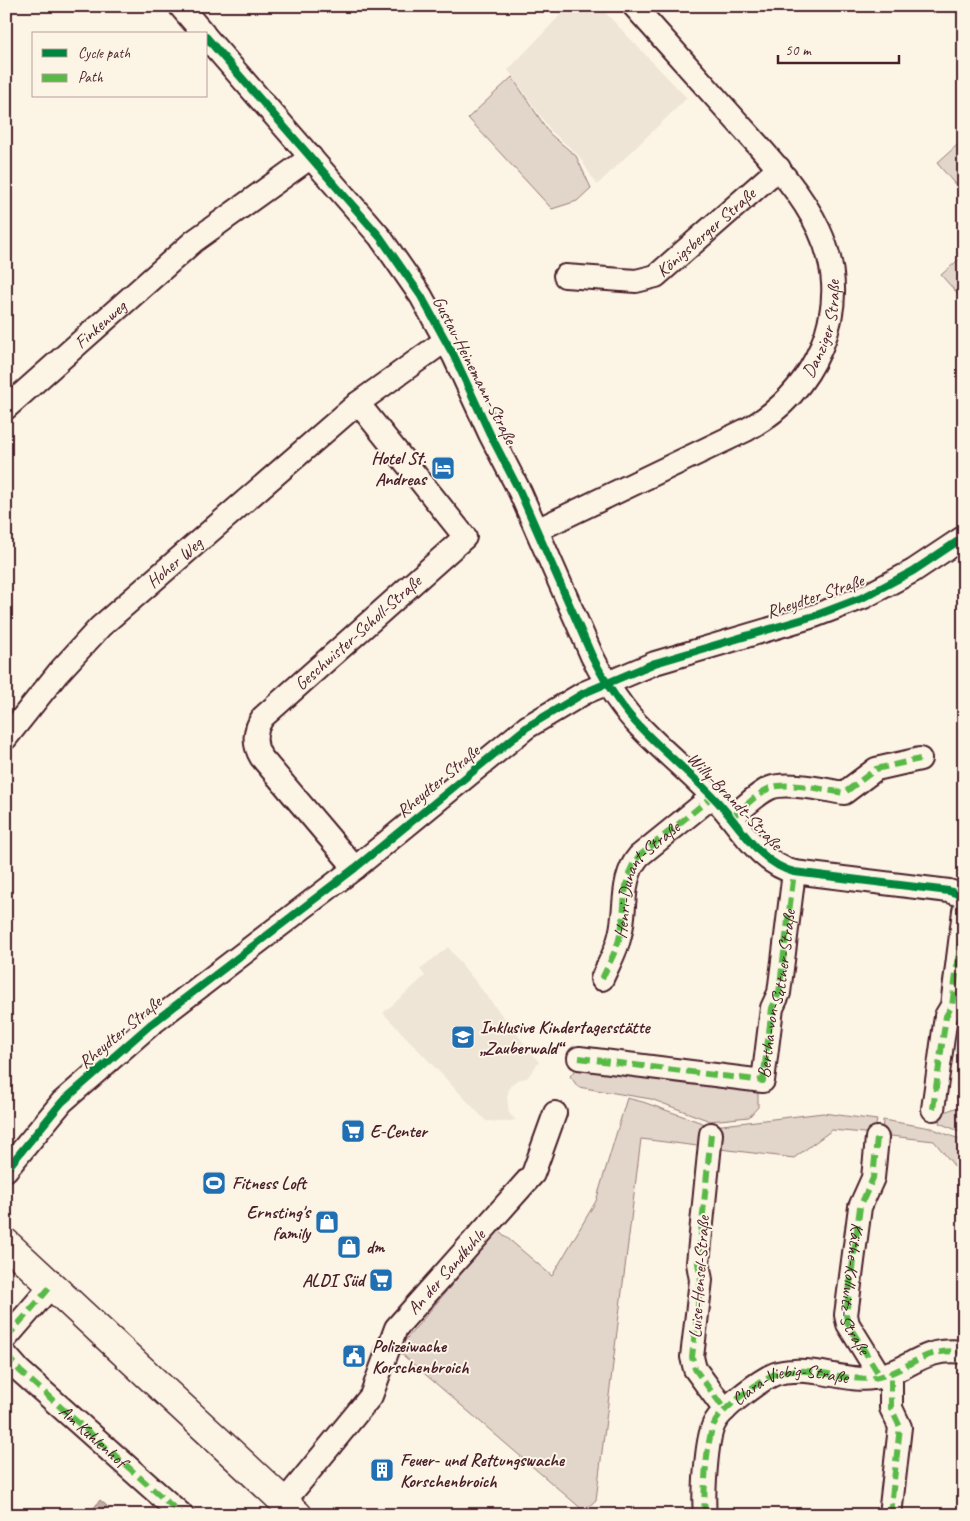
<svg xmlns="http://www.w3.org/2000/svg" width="970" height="1521" font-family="Caveat,sans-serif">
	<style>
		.built { fill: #eee5d7 }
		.green { fill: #e2d5ca; stroke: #967a7a }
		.water { fill: #c0aca5; stroke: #917474 }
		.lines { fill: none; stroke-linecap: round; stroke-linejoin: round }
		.minor-casing { stroke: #4a1f2b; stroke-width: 26 }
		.major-casing { stroke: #4a1f2b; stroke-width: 31 }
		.minor { stroke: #fcf5e5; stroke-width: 22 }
		.major { stroke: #fcf5e5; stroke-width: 28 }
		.quiet { stroke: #58b947; stroke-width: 6; stroke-dasharray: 12 6; stroke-linecap: butt }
		.cycleway-casing { stroke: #fcf5e5; stroke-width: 11 }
		.cycleway { stroke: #00873e; stroke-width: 8 }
		.labels { text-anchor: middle; stroke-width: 4; stroke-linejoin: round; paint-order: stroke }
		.street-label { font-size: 18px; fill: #4a1f2b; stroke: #fcf5e5 }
		.poi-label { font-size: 18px; font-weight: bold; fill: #4a1f2b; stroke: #fcf5e5; text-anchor: start }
	</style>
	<rect width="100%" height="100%" fill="#fcf5e5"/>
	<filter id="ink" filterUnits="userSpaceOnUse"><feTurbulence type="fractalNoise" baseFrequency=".02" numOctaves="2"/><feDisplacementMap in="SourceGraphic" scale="10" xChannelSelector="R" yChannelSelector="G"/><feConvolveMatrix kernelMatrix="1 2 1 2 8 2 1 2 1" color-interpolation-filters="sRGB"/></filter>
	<g filter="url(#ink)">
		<!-- built -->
		<g class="built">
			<path d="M569,6H599L687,98L597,185L578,155L551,131L508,70Z"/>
			<path d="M448,947L539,1062L527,1078L517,1080L510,1086L507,1097L509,1113L516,1120L505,1122L486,1121L383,1013L425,976L420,969Z"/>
		</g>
		<!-- green -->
		<g class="green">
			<path d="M512,77L550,134L576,156L591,188L577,201L552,209L468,118Z"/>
			<path d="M964,139V195L937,163Z"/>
			<path d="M964,255V301L941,275Z"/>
			<path d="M582,1063L758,1091V1107L749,1117L710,1121L651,1099L578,1087L570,1076Z"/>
			<path d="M627,1098L643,1102L708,1125L706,1147L641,1139L596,1500L584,1511L397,1350L498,1230L552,1276L596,1201Z"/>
			<path d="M964,1105V1133L939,1123L941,1113Z"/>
			<path d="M823,1113L877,1120L874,1134L832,1130L794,1158L712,1148L714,1126Z"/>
			<path d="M883,1120L931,1128L964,1141V1178L934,1141L882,1135Z"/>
		</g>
		<!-- water -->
		<path class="water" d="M100,1500L107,1506L100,1515H92L90,1513Z"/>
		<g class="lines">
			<!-- minor casing -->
			<g class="minor-casing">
				<g id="minor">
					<path d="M180,6L204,34"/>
					<path d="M206,37L380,237L421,296L454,356L490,434L520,492L592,656C605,682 621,708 642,729C665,753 691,774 714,798C739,823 758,863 794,872L949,891L964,896"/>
					<path id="s1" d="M565,276L636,281L656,276L779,168"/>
					<path id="s2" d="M6,408L194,241L311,157"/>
					<path id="s3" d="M537,530L746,430C781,411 805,385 821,348C862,250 792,184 733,117C700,80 667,43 634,6"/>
					<path id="s4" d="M6,738L58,673L100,627L358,403L446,340"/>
					<path d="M732,817C744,808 756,794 770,788C786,781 825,790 844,793L876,769L920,759"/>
					<path id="s5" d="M355,868L261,757C253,744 254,730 263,717L465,537L358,403"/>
					<path id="s6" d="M602,979C608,965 617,950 620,935C627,909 620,878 639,856L713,796"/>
					<path d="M579,1058L763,1081L772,1008L779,993L794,872"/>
					<path d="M933,1109L946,1016L952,1006L964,911"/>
					<path d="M711,1134L698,1263L701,1280L692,1357L695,1369L725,1410"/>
					<path id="s7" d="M877,1138L873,1178L860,1207L846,1315L848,1324L880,1376"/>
					<path d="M6,1170L62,1102L150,1025L355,868L527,727L584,693L655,663L814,616L864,597L913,571L964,537"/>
					<path d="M6,1338L52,1285"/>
					<path d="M6,1355L20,1371L182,1515"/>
					<path id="s8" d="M284,1502L371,1396L396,1328L533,1174L555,1113"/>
					<path id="s9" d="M705,1515C703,1497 706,1440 714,1424C721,1409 760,1380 775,1374C781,1372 788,1371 794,1371C821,1369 848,1382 874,1378C911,1371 919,1347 964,1352"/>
					<path d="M890,1515L900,1427L891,1408V1372"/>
				</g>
			</g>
			<!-- major casing -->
			<g class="major-casing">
				<path id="major" d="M6,1243L298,1515"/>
			</g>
			<!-- minor -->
			<use href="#minor" class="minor"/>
			<!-- major -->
			<use href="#major" class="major"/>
			<!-- quiet -->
			<g class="quiet">
				<path d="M732,817C744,808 756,794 770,788C786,781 825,790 844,793L876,769L920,759"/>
				<path d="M602,979C608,965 617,950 620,935C627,909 620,878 639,856L713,796"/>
				<path id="s10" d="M579,1058L763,1081L772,1008L779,993L794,872"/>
				<path d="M933,1109L946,1016L952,1006L964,911"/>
				<path d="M711,1134L698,1263L701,1280L692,1357L695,1369L725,1410"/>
				<path d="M877,1138L873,1178L860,1207L846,1315L848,1324L880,1376"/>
				<path d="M6,1338L52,1285"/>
				<path id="s11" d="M6,1355L20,1371L182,1515"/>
				<path d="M705,1515C703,1497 706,1440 714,1424C721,1409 760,1380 775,1374C781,1372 788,1371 794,1371C821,1369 848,1382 874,1378C911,1371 919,1347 964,1352"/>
				<path d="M890,1515L900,1427L891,1408V1372"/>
			</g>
			<!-- cycleway casing -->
			<g class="cycleway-casing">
				<g id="cycleway">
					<path d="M206,37L380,237L421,296L454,356L490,434L520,492L592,656C605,682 621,708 642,729C665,753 691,774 714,798C739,823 758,863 794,872L949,891L964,896"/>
					<path d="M6,1170L62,1102L150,1025L355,868L527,727L584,693L655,663L814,616L864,597L913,571L964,537"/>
				</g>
			</g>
			<!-- cycleway -->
			<use href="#cycleway" class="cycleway"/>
		</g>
	</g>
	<!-- icons -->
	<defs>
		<g id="hotel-square" transform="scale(1.25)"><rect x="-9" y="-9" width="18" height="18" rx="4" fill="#1f6fb2" stroke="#fcf5e5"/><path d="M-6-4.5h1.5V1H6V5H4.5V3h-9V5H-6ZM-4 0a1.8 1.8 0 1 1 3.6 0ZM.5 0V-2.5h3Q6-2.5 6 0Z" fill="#fff"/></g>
		<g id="school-square" transform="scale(1.25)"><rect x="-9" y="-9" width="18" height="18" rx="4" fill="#1f6fb2" stroke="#fcf5e5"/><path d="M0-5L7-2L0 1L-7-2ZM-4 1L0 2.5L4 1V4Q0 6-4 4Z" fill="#fff"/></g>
		<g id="supermarket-square" transform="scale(1.25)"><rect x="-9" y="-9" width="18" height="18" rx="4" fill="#1f6fb2" stroke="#fcf5e5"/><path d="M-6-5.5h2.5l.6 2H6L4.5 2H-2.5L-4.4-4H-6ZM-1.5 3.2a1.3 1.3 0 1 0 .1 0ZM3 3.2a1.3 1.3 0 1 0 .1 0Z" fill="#fff"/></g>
		<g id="stadium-square" transform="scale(1.25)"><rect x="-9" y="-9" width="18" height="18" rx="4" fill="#1f6fb2" stroke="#fcf5e5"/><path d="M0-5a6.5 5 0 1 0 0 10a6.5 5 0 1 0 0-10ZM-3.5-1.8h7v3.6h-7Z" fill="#fff"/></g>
		<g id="shop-square" transform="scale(1.25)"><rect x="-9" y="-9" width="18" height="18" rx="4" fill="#1f6fb2" stroke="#fcf5e5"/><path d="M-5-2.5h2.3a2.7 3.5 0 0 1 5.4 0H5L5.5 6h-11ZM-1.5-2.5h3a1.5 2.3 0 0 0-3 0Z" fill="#fff"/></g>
		<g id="civic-square" transform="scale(1.25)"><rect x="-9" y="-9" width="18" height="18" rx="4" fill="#1f6fb2" stroke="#fcf5e5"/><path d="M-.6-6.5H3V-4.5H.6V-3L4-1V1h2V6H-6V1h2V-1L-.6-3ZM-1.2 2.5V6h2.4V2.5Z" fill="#fff"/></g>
		<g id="building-square" transform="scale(1.25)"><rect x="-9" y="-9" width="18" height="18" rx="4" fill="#1f6fb2" stroke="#fcf5e5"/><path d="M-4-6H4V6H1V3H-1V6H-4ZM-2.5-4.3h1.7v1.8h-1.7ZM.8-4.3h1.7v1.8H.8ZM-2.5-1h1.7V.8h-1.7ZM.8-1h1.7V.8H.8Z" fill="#fff"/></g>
	</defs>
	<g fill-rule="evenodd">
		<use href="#hotel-square" x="443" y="468"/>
		<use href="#school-square" x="463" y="1037"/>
		<use href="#supermarket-square" x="353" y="1131"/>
		<use href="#stadium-square" x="214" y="1183"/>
		<use href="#shop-square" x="327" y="1222"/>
		<use href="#shop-square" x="349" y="1247"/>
		<use href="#supermarket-square" x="381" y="1280"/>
		<use href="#civic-square" x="354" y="1356"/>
		<use href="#building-square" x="382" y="1470"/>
	</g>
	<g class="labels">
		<!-- street labels -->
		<g class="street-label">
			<text dy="6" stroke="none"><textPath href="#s1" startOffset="158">Königsberger Straße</textPath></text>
			<text dy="6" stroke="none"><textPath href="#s2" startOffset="126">Finkenweg</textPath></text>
			<text dy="6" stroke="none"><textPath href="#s3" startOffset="364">Danziger Straße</textPath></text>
			<text transform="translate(475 370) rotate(63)" y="6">Gustav-Heinemann-Straße</text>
			<text dy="6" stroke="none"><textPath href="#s4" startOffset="244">Hoher Weg</textPath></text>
			<text transform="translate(815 596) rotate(-19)" y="6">Rheydter Straße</text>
			<text dy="6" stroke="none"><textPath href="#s5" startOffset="315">Geschwister-Scholl-Straße</textPath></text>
			<text transform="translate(438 781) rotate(-40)" y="6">Rheydter Straße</text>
			<text transform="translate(735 801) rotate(46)" y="6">Willy-Brandt-Straße</text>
			<text dy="6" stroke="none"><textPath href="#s6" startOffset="112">Henri-Dunant-Straße</textPath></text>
			<text dy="6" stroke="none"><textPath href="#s10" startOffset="274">Bertha-von-Suttner-Straße</textPath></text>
			<text transform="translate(120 1032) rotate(-40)" y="6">Rheydter Straße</text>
			<text dy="6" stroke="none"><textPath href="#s8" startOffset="285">An der Sandkuhle</textPath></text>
			<text transform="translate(699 1277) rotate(-86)" y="6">Luise-Hensel-Straße</text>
			<text dy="6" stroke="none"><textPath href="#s7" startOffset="156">Käthe-Kollwitz-Straße</textPath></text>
			<text dy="6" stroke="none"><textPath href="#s9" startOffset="184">Clara-Viebig-Straße</textPath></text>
			<text dy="6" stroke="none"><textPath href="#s11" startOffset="119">Am Kuhlenhof</textPath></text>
		</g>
		<!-- poi labels -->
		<g class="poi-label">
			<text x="426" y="464" text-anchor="end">Hotel St.<tspan x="426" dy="21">Andreas</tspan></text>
			<text x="480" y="1033">Inklusive Kindertagesstätte<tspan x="480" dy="21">„Zauberwald“</tspan></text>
			<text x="370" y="1137">E-Center</text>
			<text x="232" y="1189">Fitness Loft</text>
			<text x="310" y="1218" text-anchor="end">Ernsting's<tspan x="310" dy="21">family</tspan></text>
			<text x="366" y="1253">dm</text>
			<text x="364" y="1286" text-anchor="end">ALDI Süd</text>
			<text x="372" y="1352">Polizeiwache<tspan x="372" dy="21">Korschenbroich</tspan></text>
			<text x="400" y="1466">Feuer- und Rettungswache<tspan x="400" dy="21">Korschenbroich</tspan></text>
		</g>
	</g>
	<!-- margin -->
	<rect width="970" height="1521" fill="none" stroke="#fcf5e5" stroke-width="25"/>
	<rect x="12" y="12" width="945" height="1496" fill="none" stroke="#4a1f2b" stroke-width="2" filter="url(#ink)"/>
	<!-- legend -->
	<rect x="32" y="32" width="175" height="65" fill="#fcf5e5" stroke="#b59f9b"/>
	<rect x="42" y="49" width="25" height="8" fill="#00873e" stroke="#b59f9b"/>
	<text x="78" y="58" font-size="15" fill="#4a1f2b">Cycle path</text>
	<rect x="42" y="74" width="25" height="8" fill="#58b947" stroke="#b59f9b"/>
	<text x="78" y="82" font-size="15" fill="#4a1f2b">Path</text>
	<!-- scale -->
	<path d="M778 55v8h121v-8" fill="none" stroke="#4a1f2b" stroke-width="2.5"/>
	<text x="785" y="55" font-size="15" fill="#4a1f2b" stroke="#fcf5e5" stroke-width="4" paint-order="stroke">50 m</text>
</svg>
